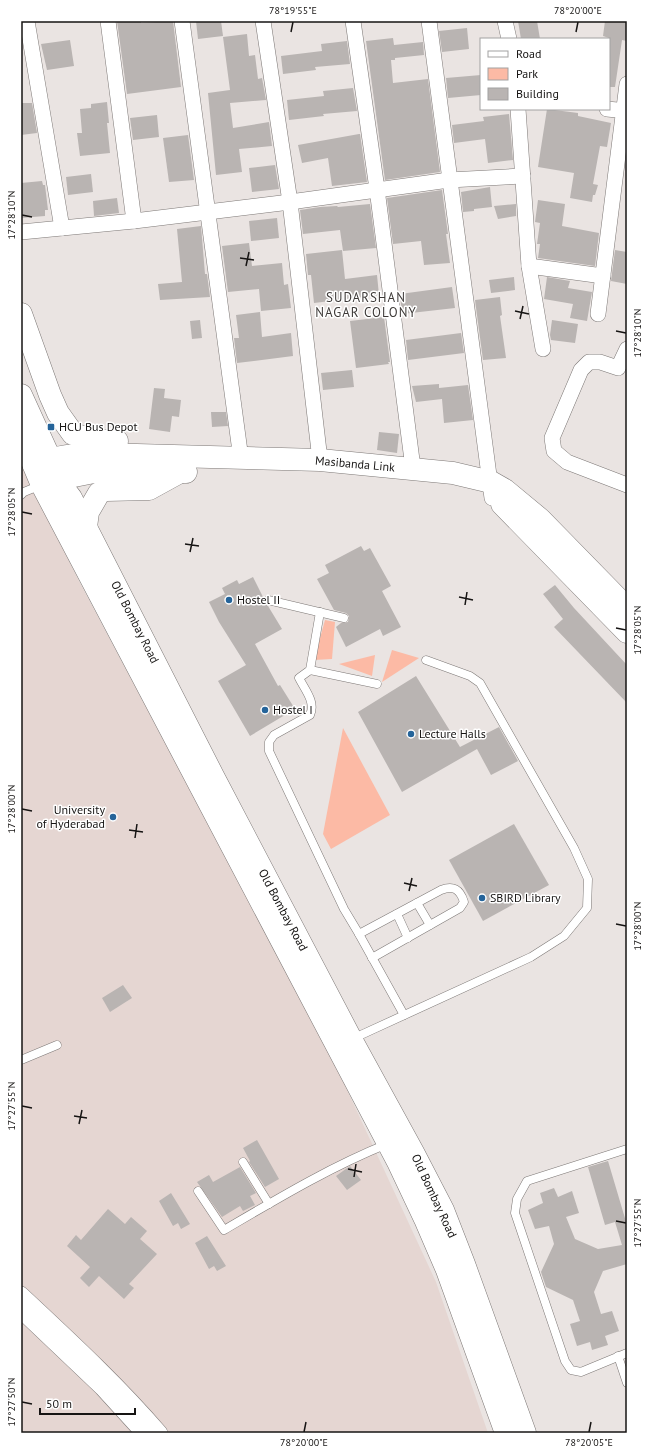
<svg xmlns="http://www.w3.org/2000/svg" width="648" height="1454" font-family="'PT Sans',sans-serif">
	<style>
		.built { fill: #e5d6d2 }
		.green { fill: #fcbaa5 }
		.building { fill: #b9b4b2 }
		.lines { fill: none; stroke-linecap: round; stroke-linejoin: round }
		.lane-casing { stroke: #7d7876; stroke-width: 9 }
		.street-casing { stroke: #7d7876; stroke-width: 16 }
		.secondary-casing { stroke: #7d7876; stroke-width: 23 }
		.primary-casing { stroke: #7d7876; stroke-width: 23 }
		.lane { stroke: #fff; stroke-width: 8 }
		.street { stroke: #fff; stroke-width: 15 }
		.secondary { stroke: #fff; stroke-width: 22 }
		.primary { stroke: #fff; stroke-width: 22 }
		.ticks { fill: none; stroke: #161413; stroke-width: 1.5 }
		.poi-dot { fill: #25649a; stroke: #fff; stroke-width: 1.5 }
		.labels { text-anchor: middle; stroke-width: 3; stroke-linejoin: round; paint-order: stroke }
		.poi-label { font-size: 12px; fill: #161413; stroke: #fff; text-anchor: start }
		.street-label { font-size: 12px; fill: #161413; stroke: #fff }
		.neighbourhood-label { font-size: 13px; letter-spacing: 1px; fill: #3d3937; stroke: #fff }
		.neatline { fill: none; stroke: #161413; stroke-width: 1.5 }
		.ticks-label { font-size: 10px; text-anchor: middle; fill: #161413 }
	</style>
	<rect width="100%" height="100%" fill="#eae4e2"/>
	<!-- built -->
	<path class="built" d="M21,462L79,581L330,1053L436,1282L488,1433H21Z"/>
	<!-- green -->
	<g class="green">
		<path d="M325,620L335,622L332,659L314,660Z"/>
		<path d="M392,650L419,658L382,682Z"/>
		<path d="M375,655L372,676L339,664Z"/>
		<path d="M343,728L390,815L331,849L323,834Z"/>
	</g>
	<!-- building -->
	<g class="building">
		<path d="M117,21H141V23L173,21L181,87L127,94Z"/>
		<path d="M196,21H221L223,36L198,39Z"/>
		<path d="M518,21H537L540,39H521Z"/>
		<path d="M605,21H627V41L622,40L615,87H609V38L603,36Z"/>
		<path d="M467,28L469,49L442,52L439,31Z"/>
		<path d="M247,34L249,56L255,55L258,79L262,78L266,100L230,103L233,128L269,122L272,146L239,149L242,172L216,175L208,93L230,90L223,37Z"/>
		<path d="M393,38L394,45L423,42L424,55L395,58V60H391L393,83L428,79L440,172L385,180L366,41Z"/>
		<path d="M70,40L74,66L47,70L41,44Z"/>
		<path d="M347,41L350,64L315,67L316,70L283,74L281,56L322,51L321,44Z"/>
		<path d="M481,75V95L448,98L446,78Z"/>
		<path d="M353,88L357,111L323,114L324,116L289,120L287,100L324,96L323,91Z"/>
		<path d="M107,102L109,123H107L110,153L80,156L77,133H82L80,109L91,108V104Z"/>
		<path d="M21,103H32L37,133L21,135Z"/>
		<path d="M547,109L578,113V116L611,123L607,147L600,146L593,184L598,185L595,195H593L592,202L570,198L574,173L538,167Z"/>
		<path d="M509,114L513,160L488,163L485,139L454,143L452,125L484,121L483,117Z"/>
		<path d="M157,115L159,137L133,140L130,118Z"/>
		<path d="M359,134H360L367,182L332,186L328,158L302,163L298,145Z"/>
		<path d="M188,135L194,180L169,182L163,138Z"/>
		<path d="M275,165L279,189L252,192L249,168Z"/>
		<path d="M91,174L93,192L68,195L66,177Z"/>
		<path d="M42,181L43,185H45L48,210H45V216L21,218V183Z"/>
		<path d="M490,187L492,207L474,209V211L463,212L461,192Z"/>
		<path d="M442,190L448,234H446L450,263L424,265L421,241L393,244L387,198Z"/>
		<path d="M117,198L119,213L94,216L93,201Z"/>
		<path d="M538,200L565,204L562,226L599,233L595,266L538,258L540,244H537L540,223L535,222Z"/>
		<path d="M370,204L376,248L343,251L340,230L303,234L300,210L320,207L337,206L338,207Z"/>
		<path d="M516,204V216L498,219L494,206Z"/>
		<path d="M277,218L279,238L251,241L249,221Z"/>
		<path d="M201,226L205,274H207L210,297L160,300L158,284L182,282L177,229Z"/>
		<path d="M249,243L252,266L282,263L284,285L288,284L291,308L261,311L259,289L228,292L222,246Z"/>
		<path d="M342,250L345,279L377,275L379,295L314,303L311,275H308L306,254Z"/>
		<path d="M615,250L627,252V284L611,281Z"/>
		<path d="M514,277L515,290L491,293L489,280Z"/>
		<path d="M547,277L570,281L568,288L592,292L587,321L570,318L573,304L544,299Z"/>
		<path d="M452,287L455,308L402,314L400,294Z"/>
		<path d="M500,297L502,315L500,316L506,358L483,360L475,300Z"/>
		<path d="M260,312L262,337L291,333L293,356L237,363L234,338H239L236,315Z"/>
		<path d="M384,317L390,362H388L389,364L356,368L350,321Z"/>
		<path d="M200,320L202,338L192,339L190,321Z"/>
		<path d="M552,320L578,324L575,343L551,340L550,335Z"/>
		<path d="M461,333L464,353L408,360L406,340Z"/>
		<path d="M352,370L354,387L323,390L321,373Z"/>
		<path d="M439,384V388L468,385L473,420L444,423L442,399L416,402L412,386Z"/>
		<path d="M154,388L165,389L164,398L181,400L179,417L172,416L170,432L149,429Z"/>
		<path d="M211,412H226L228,426L212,427Z"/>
		<path d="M379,432L399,434L397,453L377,450Z"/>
		<path d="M361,546L364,551L370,548L391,586L382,591L401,627L383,636L380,629L346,647L336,627L341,623L348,622L349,616L346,613L334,610L317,579L329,573L325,565Z"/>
		<path d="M253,577L263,597V602L268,606L282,629L255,644L278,686L280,685L295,709L250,736L218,681L246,665L219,622L209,602L225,594L222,588L237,580L239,584Z"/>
		<path d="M555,585L574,608L627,665V703L554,627L563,619L543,594Z"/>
		<path d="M416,676L460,747L499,727L518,761L491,775L477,749L402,792L358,712Z"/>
		<path d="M514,824L549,885L483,921L449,860Z"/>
		<path d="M123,985L132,998L110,1012L102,998Z"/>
		<path d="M257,1140L279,1179L265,1187L249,1162L250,1161L243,1148Z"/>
		<path d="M608,1161L627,1225V1264L603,1271L594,1292L601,1314L612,1311L619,1331L605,1336L608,1345L592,1350L590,1342L577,1346L570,1324L580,1321L573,1300L546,1287L541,1272L554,1244L549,1226L535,1229L528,1210L543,1203L540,1193L554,1188L558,1197L572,1191L579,1213L566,1217L575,1239L598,1249L622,1245L615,1222L605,1225L588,1167Z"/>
		<path d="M350,1166L361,1180L347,1190L336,1176Z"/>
		<path d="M240,1167L256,1193L250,1196L255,1205L243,1211L240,1206L222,1217L197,1182L209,1175L213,1182Z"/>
		<path d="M171,1193L190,1224L181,1229L178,1223L173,1226L159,1201Z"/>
		<path d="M108,1209L125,1224L131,1217L147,1231L140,1239L157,1254L129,1284L134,1288L124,1299L99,1276L89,1287L80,1278L90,1267L67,1246L76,1235L81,1240Z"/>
		<path d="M207,1236L226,1266L217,1271L214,1266L209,1269L195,1243Z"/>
	</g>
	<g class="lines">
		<!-- lane casing -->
		<g class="lane-casing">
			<g id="lane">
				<path d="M21,495L24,492L41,485"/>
				<path d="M268,600L344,618"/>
				<path d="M320,612L310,670L299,678C305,690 316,702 310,715L274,735L269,742V751L344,909L359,934L404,1015"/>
				<path d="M310,670L377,684"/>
				<path d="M417,903L430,925"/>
				<path d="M397,914L408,938"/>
				<path d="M359,934L441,890C453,885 460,889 464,902L460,908L372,958"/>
				<path d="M352,1039L531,957L564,936L587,908L588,879L574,848L480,683L470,676L426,660"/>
				<path d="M21,1060L57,1045"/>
				<path d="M627,1149L527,1181L517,1199L515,1213L565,1361L571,1370L581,1372L627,1353"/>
				<path d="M243,1162L269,1204"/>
				<path d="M198,1191L224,1230C277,1199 330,1167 387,1144"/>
				<path d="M618,1356L627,1383"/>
			</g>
		</g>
		<!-- street casing -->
		<g class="street-casing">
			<g id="street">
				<path d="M27,21L62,228"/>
				<path d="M108,21L134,221"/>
				<path d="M182,21L241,459"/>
				<path d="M263,21L290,202L320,460"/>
				<path d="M353,21L377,189L413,468"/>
				<path d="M429,21L492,498"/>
				<path d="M505,21L509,39"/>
				<path d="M518,109L529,266L543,349"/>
				<path d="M607,109L627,111"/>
				<path d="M21,232L134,221L290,202L449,180L523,176"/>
				<path d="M529,266L603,276"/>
				<path d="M598,314L627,84"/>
				<path d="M627,349L618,368L600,362H589L581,370L552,438L554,451L567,462L627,485"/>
				<path d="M21,1294C69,1339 117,1383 160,1433"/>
				<path d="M21,1311L102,1388L143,1433"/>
			</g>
		</g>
		<!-- secondary casing -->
		<g class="secondary-casing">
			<g id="secondary">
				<path d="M21,314L50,395L58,413L73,434L93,440L117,441"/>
				<path d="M34,465C56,456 76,454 100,454L320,460L453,473L491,482L505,490L540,519L627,608"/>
				<path d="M43,485L59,479L94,472H186"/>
				<path d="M502,504L627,632"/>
			</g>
		</g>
		<!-- primary casing -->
		<g class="primary-casing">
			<g id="primary">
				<path d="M21,395L57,474L65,490L71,498L213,776L351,1039L414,1154L443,1210L464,1264L525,1433"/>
				<path d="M21,435L42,485L399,1164L425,1219L447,1270L506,1433"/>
				<path d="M86,527L88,512L99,493L106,490L149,489L180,472"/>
			</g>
		</g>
		<!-- lane -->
		<use href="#lane" class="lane"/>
		<!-- street -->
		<use href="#street" class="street"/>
		<!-- secondary -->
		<use href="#secondary" class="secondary"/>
		<!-- primary -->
		<use href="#primary" class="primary"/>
	</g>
	<!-- ticks -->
	<path class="ticks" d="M291,32L293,22M576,32L578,22M22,215L32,217M240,258L254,260M246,266L249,252M515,311L529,314M520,319L523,306M616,331L626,333M22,512L32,514M185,544L199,546M190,552L193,538M459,597L473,600M465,605L467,592M616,628L626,630M22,809L32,811M129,830L143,832M135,838L137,824M404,883L417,886M409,891L412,878M616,924L626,926M22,1106L32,1108M74,1116L87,1118M79,1124L82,1110M348,1169L362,1172M354,1177L356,1164M616,1221L626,1223M22,1402L32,1404M304,1432L306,1422M589,1432L591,1422"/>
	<!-- markers -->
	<g class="poi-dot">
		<rect x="47" y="423" width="8" height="8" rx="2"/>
		<circle cx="229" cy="600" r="4"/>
		<circle cx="265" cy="710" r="4"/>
		<circle cx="411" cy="734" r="4"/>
		<circle cx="113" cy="817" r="4"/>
		<circle cx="482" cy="898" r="4"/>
	</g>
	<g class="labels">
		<!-- poi labels -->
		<g class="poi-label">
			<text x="59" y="431">HCU Bus Depot</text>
			<text x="237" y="604">Hostel II</text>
			<text x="273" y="714">Hostel I</text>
			<text x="419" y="738">Lecture Halls</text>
			<text x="105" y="814" text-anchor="end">University<tspan x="105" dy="14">of Hyderabad</tspan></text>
			<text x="490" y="902">SBIRD Library</text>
		</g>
		<!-- street labels -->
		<g class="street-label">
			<text transform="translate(355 464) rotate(5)" y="4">Masibanda Link</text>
			<text transform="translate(135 622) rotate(63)" y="4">Old Bombay Road</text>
			<text transform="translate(283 910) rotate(62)" y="4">Old Bombay Road</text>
			<text transform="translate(434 1196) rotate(65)" y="4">Old Bombay Road</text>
		</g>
		<!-- neighbourhood labels -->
		<g class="neighbourhood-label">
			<text x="366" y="302">SUDARSHAN<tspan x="366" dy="15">NAGAR COLONY</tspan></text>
		</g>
	</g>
	<!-- border -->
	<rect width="648" height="1454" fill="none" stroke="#ffffff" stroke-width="44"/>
	<!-- legend -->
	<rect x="480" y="38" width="130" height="72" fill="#ffffff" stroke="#a2a1a1"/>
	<rect x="488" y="51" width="20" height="6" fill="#ffffff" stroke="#a2a1a1"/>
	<text x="516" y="58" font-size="12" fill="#161413">Road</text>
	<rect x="488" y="68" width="20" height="12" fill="#fcbaa5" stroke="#a2a1a1"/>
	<text x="516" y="78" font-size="12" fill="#161413">Park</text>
	<rect x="488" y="88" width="20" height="12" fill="#b9b4b2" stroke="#a2a1a1"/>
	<text x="516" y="98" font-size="12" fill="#161413">Building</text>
	<!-- scale -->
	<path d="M40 1408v6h95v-6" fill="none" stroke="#161413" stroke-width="2"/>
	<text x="46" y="1408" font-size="12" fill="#161413" stroke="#ffffff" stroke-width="3" paint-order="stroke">50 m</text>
	<rect x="22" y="22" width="604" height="1410" class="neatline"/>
	<g class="ticks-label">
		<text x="293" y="14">78°19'55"E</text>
		<text x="578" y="14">78°20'00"E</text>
		<text transform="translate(11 215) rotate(-90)" y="4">17°28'10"N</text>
		<text transform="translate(637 333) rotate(-90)" y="4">17°28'10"N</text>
		<text transform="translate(11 512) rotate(-90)" y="4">17°28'05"N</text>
		<text transform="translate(637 630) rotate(-90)" y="4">17°28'05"N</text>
		<text transform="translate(11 809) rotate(-90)" y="4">17°28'00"N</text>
		<text transform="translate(637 926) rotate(-90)" y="4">17°28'00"N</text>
		<text transform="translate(11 1106) rotate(-90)" y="4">17°27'55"N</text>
		<text transform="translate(637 1223) rotate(-90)" y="4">17°27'55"N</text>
		<text transform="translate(11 1402) rotate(-90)" y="4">17°27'50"N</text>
		<text x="304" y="1446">78°20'00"E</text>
		<text x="589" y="1446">78°20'05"E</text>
	</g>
</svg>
